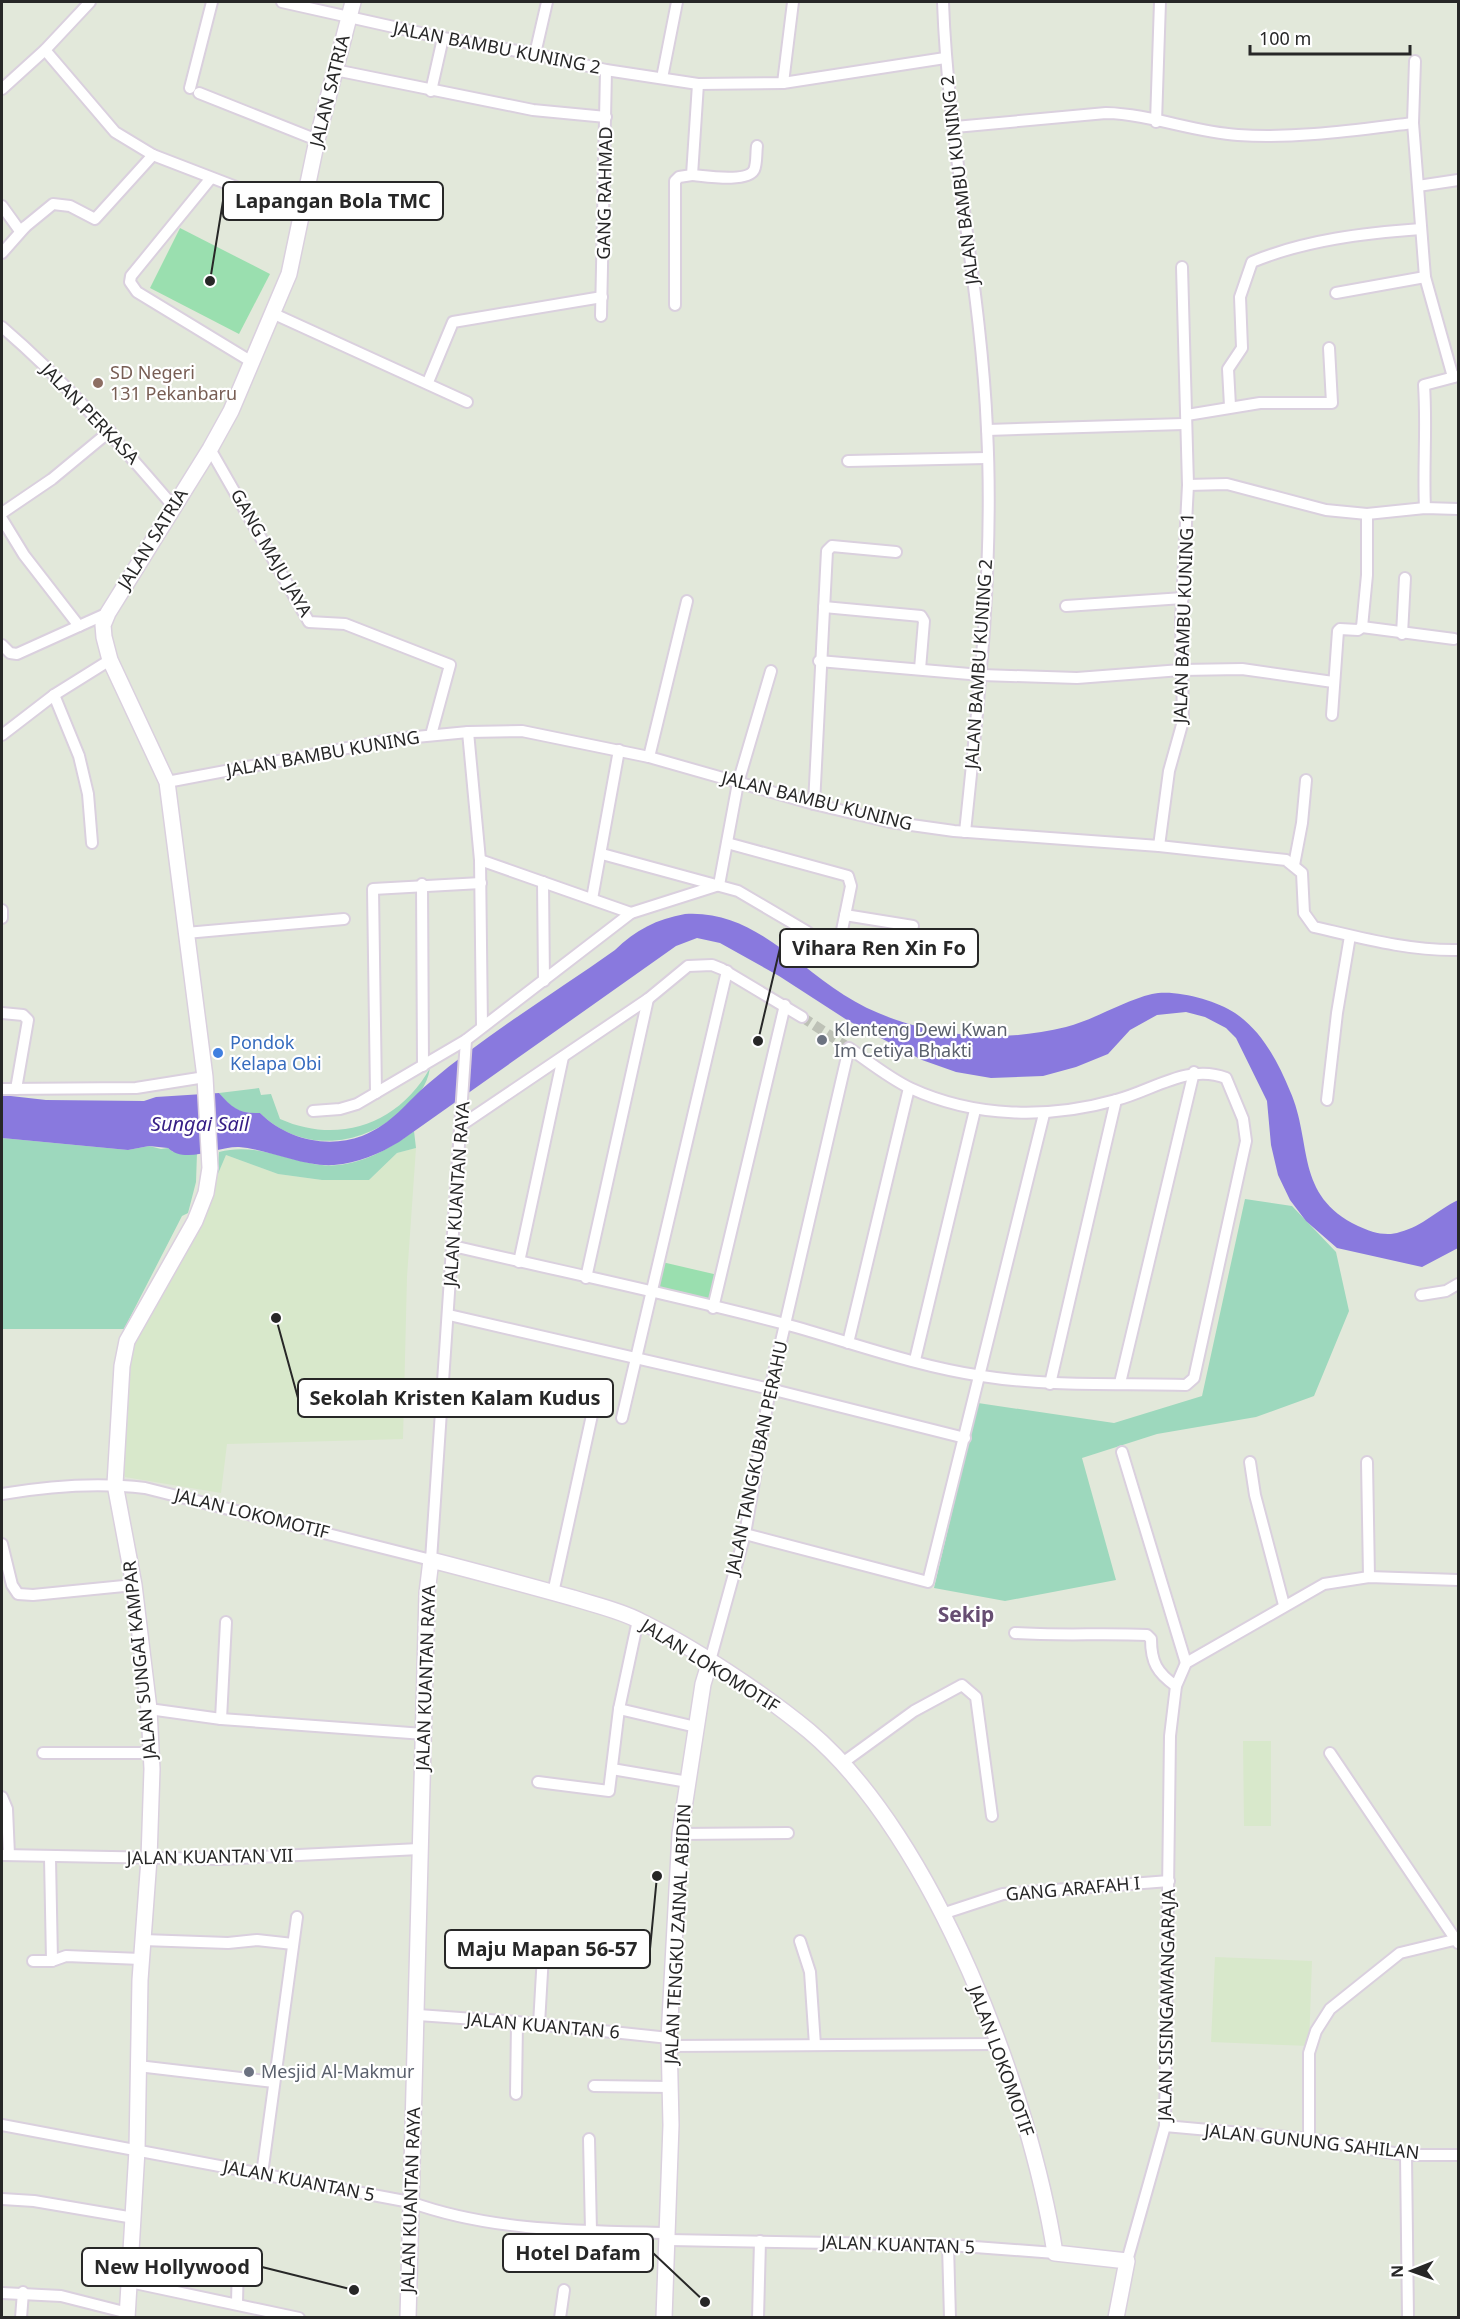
<svg xmlns="http://www.w3.org/2000/svg" width="1460" height="2319" font-family="'Noto Sans',sans-serif">
	<style>
		.education { fill: #d8e8cb }
		.green { fill: #9dd8bd }
		.pitch { fill: #9adfaf }
		.water { fill: #8979de }
		.lines { fill: none; stroke-linecap: round; stroke-linejoin: round }
		.street-tunnel { stroke: #bdc1b6; stroke-width: 10; stroke-dasharray: 10 5; stroke-linecap: butt }
		.street-casing { stroke: #dad0de; stroke-width: 14 }
		.secondary-casing { stroke: #dad0de; stroke-width: 18 }
		.street { stroke: #fff; stroke-width: 10 }
		.secondary { stroke: #fff; stroke-width: 15 }
		.education-dot { fill: #8d6e63; stroke: #fff; stroke-width: 2 }
		.worship-dot { fill: #6b7280; stroke: #fff; stroke-width: 2 }
		.shop-dot { fill: #3f7fe0; stroke: #fff; stroke-width: 2 }
		.labels { text-anchor: middle; stroke-width: 4.5; stroke-linejoin: round; paint-order: stroke }
		.street-label { font-size: 18px; fill: #272727; stroke: #fff }
		.education-label { font-size: 18px; fill: #785e54; stroke: #fff; text-anchor: start }
		.worship-label { font-size: 18px; fill: #5b616d; stroke: #fff; text-anchor: start }
		.shop-label { font-size: 18px; fill: #366cbe; stroke: #fff; text-anchor: start }
		.water-label { font-size: 20px; font-style: italic; fill: #351d85; stroke: #fff }
		.quarter-label { font-size: 21px; font-weight: bold; fill: #674e72; stroke: #fff }
		.leader { fill: none; stroke: #272727; stroke-width: 2 }
		.callout-dot { fill: #272727; stroke: #fff; stroke-width: 2 }
		.callout { fill: #fff; stroke: #272727; stroke-width: 2 }
		.callout-label { font-size: 20px; text-anchor: middle; font-weight: bold; fill: #272727 }
	</style>
	<rect width="100%" height="100%" fill="#e2e8da"/>
	<!-- education -->
	<g class="education">
		<path d="M416,1148L407,1277L403,1439L227,1444L221,1493L125,1477L120,1465L129,1344L165,1292L226,1155L278,1174L322,1180H369L397,1153Z"/>
		<path d="M1243,1741H1271V1826H1244Z"/>
		<path d="M1215,1957L1312,1961L1309,2046L1211,2042Z"/>
	</g>
	<!-- green -->
	<g class="green">
		<path d="M430,1068C427,1087 417,1097 403,1110C362,1147 302,1154 260,1113C240,1114 232,1109 219,1093L259,1088L261,1095L271,1094L280,1119C339,1145 399,1124 430,1068Z"/>
		<path d="M414,1131L416,1148L397,1153L369,1180H322L278,1174L226,1155L217,1176L219,1152C253,1143 281,1158 314,1164C351,1171 385,1152 414,1131Z"/>
		<path d="M2,1138L128,1150L149,1146L161,1149L168,1148L173,1152L197,1153L196,1182L188,1213L182,1216L124,1329H2Z"/>
		<path d="M1245,1199L1292,1206L1336,1252L1349,1311L1314,1396L1256,1417L1157,1434L1082,1458L1116,1580L1005,1601L934,1588L978,1403L1114,1423L1202,1396Z"/>
	</g>
	<!-- pitch -->
	<g class="pitch">
		<path d="M180,228L270,274L239,334L150,288Z"/>
		<path d="M662,1262L718,1275L712,1300L656,1287Z"/>
	</g>
	<!-- water -->
	<path class="water" d="M685,914C751,910 791,961 844,995C875,1015 914,1028 952,1033C990,1039 1029,1036 1066,1027C1096,1019 1123,1001 1152,994C1175,989 1215,1000 1235,1013C1262,1031 1278,1062 1290,1091C1313,1143 1294,1195 1358,1226C1371,1232 1386,1237 1400,1232C1423,1226 1437,1210 1458,1200V1248L1422,1267L1337,1248L1306,1221L1290,1200L1278,1175L1271,1145L1267,1101L1236,1038L1226,1028L1205,1017L1186,1012L1157,1015L1130,1030L1108,1054L1076,1067L1043,1076L991,1078L956,1072L922,1060L847,1020L779,976L720,943L697,938L676,946L399,1142C379,1154 358,1163 334,1165C302,1167 271,1150 239,1147C219,1146 185,1165 168,1148L149,1146L128,1150L2,1138V1095L46,1100L144,1101L156,1097L219,1093C232,1108 240,1114 260,1113C286,1139 327,1149 362,1136C394,1123 405,1103 429,1083C487,1034 553,994 615,950C635,930 657,919 685,914Z"/>
	<g class="lines">
		<!-- street-tunnel -->
		<path class="street-tunnel" d="M802,1017L849,1048"/>
		<!-- street casing -->
		<g class="street-casing">
			<g id="street">
				<path d="M282,2L443,38L535,54L606,70L698,84L783,83L945,58"/>
				<path d="M943,2C948,145 981,286 987,429C994,564 979,699 965,832"/>
				<path d="M45,50L115,132L153,155L301,212"/>
				<path d="M535,54L547,2"/>
				<path d="M1415,61L1413,123L1425,277L1453,377"/>
				<path d="M335,70L533,110L606,117"/>
				<path d="M662,78L677,2"/>
				<path d="M783,83L793,2"/>
				<path d="M190,88L212,2"/>
				<path d="M2,89L45,50L90,2"/>
				<path d="M431,91L443,38"/>
				<path d="M199,93L317,140"/>
				<path d="M1156,122L1160,2"/>
				<path d="M955,127L1106,113C1150,114 1193,132 1238,135C1296,139 1355,130 1413,123"/>
				<path d="M692,175C705,176 747,183 754,170C757,164 756,152 757,146"/>
				<path d="M211,178L131,276L130,282L137,292L252,362"/>
				<path d="M1418,186L1458,180"/>
				<path d="M2,206L20,231L53,204L70,206L95,219L153,155"/>
				<path d="M2,253L25,227"/>
				<path d="M1336,293L1425,277"/>
				<path d="M675,305V181L679,177L692,175L698,84"/>
				<path d="M272,313L467,402"/>
				<path d="M601,316L606,70"/>
				<path d="M2,327C65,381 119,443 173,506"/>
				<path d="M428,382L453,322L602,297"/>
				<path d="M1230,406L1228,369L1242,348L1240,297L1252,262C1305,240 1364,233 1421,229"/>
				<path d="M1187,415L1260,403H1332L1329,348"/>
				<path d="M987,430L1184,424"/>
				<path d="M210,449L309,622L345,624L450,665L431,735"/>
				<path d="M848,461L987,458"/>
				<path d="M1188,485L1227,484L1326,510L1367,514L1425,508L1458,509"/>
				<path d="M1425,508C1423,467 1427,427 1424,385L1458,376"/>
				<path d="M2,513L52,479L110,431"/>
				<path d="M2,519L24,555L79,626L108,613"/>
				<path d="M1066,606L1183,598"/>
				<path d="M824,607L921,616L924,621L920,669"/>
				<path d="M1362,627L1454,639"/>
				<path d="M1402,634L1405,578"/>
				<path d="M2,645L10,653L17,654L79,626"/>
				<path d="M819,661L981,675L1077,678L1181,670L1242,669L1333,682"/>
				<path d="M54,695L79,756L88,794L92,843"/>
				<path d="M1332,715L1338,631L1340,629L1358,630L1362,627L1367,575V514"/>
				<path d="M468,732L480,860L482,1027"/>
				<path d="M2,735L54,695L110,660"/>
				<path d="M649,757L687,601"/>
				<path d="M167,782L395,739L468,732L522,731L649,757L814,804L890,822L954,831L1159,846L1286,860L1302,873L1304,913L1314,927C1362,938 1409,951 1458,950"/>
				<path d="M814,804L827,551L832,546L896,552"/>
				<path d="M1159,846L1169,771L1183,721L1181,621L1188,485L1182,267"/>
				<path d="M602,854L738,891L806,931L832,952L838,950L851,886L848,876L727,843"/>
				<path d="M480,860L631,913"/>
				<path d="M1294,865L1302,823L1306,780"/>
				<path d="M543,882L544,981"/>
				<path d="M422,884L423,1066"/>
				<path d="M719,885L738,783L771,671"/>
				<path d="M592,899L619,750"/>
				<path d="M2,910V918"/>
				<path d="M845,915L913,926"/>
				<path d="M186,933L344,919"/>
				<path d="M2,1013L23,1015L28,1020L16,1089"/>
				<path d="M2,1089L136,1088L205,1077"/>
				<path d="M376,1093L373,889L481,883"/>
				<path d="M1327,1100L1337,1013L1350,936"/>
				<path d="M313,1111L340,1109L357,1104L466,1040L631,913L719,885"/>
				<path d="M463,1124L648,999L688,966L712,965L722,969L802,1017"/>
				<path d="M453,1246C564,1272 675,1295 785,1324C850,1342 915,1366 982,1376C1050,1387 1118,1383 1186,1385L1194,1378L1246,1141L1243,1119L1226,1078C1188,1063 1152,1091 1116,1100C1048,1119 975,1118 910,1088C889,1078 868,1061 849,1048L770,1389L745,1534L710,1661"/>
				<path d="M519,1262L563,1057"/>
				<path d="M586,1278L648,999"/>
				<path d="M1421,1295L1446,1291L1458,1284"/>
				<path d="M713,1308L785,1005"/>
				<path d="M449,1315L770,1389L965,1438"/>
				<path d="M848,1343L909,1088"/>
				<path d="M915,1360L975,1110"/>
				<path d="M1120,1383L1194,1072"/>
				<path d="M1050,1384L1116,1100"/>
				<path d="M622,1418L727,971"/>
				<path d="M1122,1452L1186,1663"/>
				<path d="M1250,1462L1255,1495L1284,1605"/>
				<path d="M1367,1462L1369,1577"/>
				<path d="M2,1494C49,1486 97,1482 145,1488L431,1560L466,1040"/>
				<path d="M745,1534L928,1582L1044,1114"/>
				<path d="M2,1544L12,1585L18,1594L33,1595L134,1585"/>
				<path d="M553,1593L592,1415"/>
				<path d="M1015,1633C1059,1636 1103,1633 1147,1635L1151,1639C1151,1662 1157,1673 1176,1686"/>
				<path d="M149,1709L221,1719L424,1734"/>
				<path d="M619,1709L696,1727"/>
				<path d="M221,1719L226,1622"/>
				<path d="M43,1753H151"/>
				<path d="M1330,1753L1458,1943"/>
				<path d="M841,1764L914,1711L962,1685L976,1697L992,1816"/>
				<path d="M612,1769L688,1782"/>
				<path d="M538,1782L609,1791L619,1709L638,1620"/>
				<path d="M2,1797L7,1809L9,1855"/>
				<path d="M680,1834L788,1833"/>
				<path d="M2,1855L220,1859L419,1849"/>
				<path d="M50,1858L52,1961"/>
				<path d="M942,1914L1003,1894L1169,1881"/>
				<path d="M143,1940L228,1943L257,1940L293,1944"/>
				<path d="M800,1941L810,1972L815,2045"/>
				<path d="M33,1961H52L66,1956L141,1959"/>
				<path d="M418,2015L517,2022L669,2038"/>
				<path d="M539,2024L543,1955"/>
				<path d="M669,2046L998,2044"/>
				<path d="M138,2066L274,2082"/>
				<path d="M594,2086L670,2087"/>
				<path d="M516,2094L517,2022"/>
				<path d="M2,2125L410,2202C493,2232 582,2231 669,2233"/>
				<path d="M1165,2126L1309,2139L1406,2155H1458"/>
				<path d="M589,2139L591,2231"/>
				<path d="M1309,2139V2053L1316,2031L1330,2009L1400,1953L1458,1939"/>
				<path d="M1406,2155L1408,2318"/>
				<path d="M262,2174L297,1917"/>
				<path d="M2,2199L34,2201L134,2218"/>
				<path d="M669,2240L948,2245L1055,2253"/>
				<path d="M948,2245L950,2318"/>
				<path d="M219,2257L231,2256L238,2261L237,2303"/>
				<path d="M1127,2261L1165,2126L1170,1736L1176,1686L1186,1663L1324,1584L1369,1577L1458,1580"/>
				<path d="M130,2282L299,2318"/>
				<path d="M2,2293L61,2296L128,2313"/>
				<path d="M21,2318L23,2292"/>
				<path d="M560,2318L564,2290"/>
				<path d="M758,2318L760,2241"/>
			</g>
		</g>
		<!-- secondary casing -->
		<g class="secondary-casing">
			<g id="secondary">
				<path d="M127,2318L137,2150L140,1980L149,1859L152,1769L149,1709L134,1585L115,1484L122,1366L127,1341L195,1221L206,1193L210,1168L205,1077L167,782L110,660L104,637L103,625L108,613L210,449L231,411L289,274L317,140L353,2"/>
				<path d="M408,2318L427,1593L431,1560C478,1572 526,1585 573,1598C595,1605 619,1610 640,1621C693,1647 763,1693 809,1731C935,1837 1030,2093 1055,2253L1127,2261L1116,2318"/>
				<path d="M664,2318L671,2125L669,2038L680,1834L703,1684L710,1661"/>
			</g>
		</g>
		<!-- street -->
		<use href="#street" class="street"/>
		<!-- secondary -->
		<use href="#secondary" class="secondary"/>
	</g>
	<!-- markers -->
	<circle class="education-dot" cx="98" cy="383" r="6"/>
	<g class="worship-dot">
		<circle cx="822" cy="1040" r="6"/>
		<circle cx="249" cy="2072" r="6"/>
	</g>
	<circle class="shop-dot" cx="218" cy="1053" r="6"/>
	<g class="labels">
		<!-- street labels -->
		<g class="street-label">
			<text transform="translate(497 48) rotate(11)" y="6">JALAN BAMBU KUNING 2</text>
			<text transform="translate(330 91) rotate(-76)" y="6">JALAN SATRIA</text>
			<text transform="translate(960 180) rotate(-97)" y="6">JALAN BAMBU KUNING 2</text>
			<text transform="translate(605 193) rotate(-89)" y="6">GANG RAHMAD</text>
			<text transform="translate(90 414) rotate(46)" y="6">JALAN PERKASA</text>
			<text transform="translate(153 539) rotate(-58)" y="6">JALAN SATRIA</text>
			<text transform="translate(271 553) rotate(60)" y="6">GANG MAJU JAYA</text>
			<text transform="translate(1184 618) rotate(-88)" y="6">JALAN BAMBU KUNING 1</text>
			<text transform="translate(979 664) rotate(-86)" y="6">JALAN BAMBU KUNING 2</text>
			<text transform="translate(323 754) rotate(-10)" y="6">JALAN BAMBU KUNING</text>
			<text transform="translate(817 801) rotate(14)" y="6">JALAN BAMBU KUNING</text>
			<text transform="translate(457 1194) rotate(-86)" y="6">JALAN KUANTAN RAYA</text>
			<text transform="translate(757 1458) rotate(-78)" y="6">JALAN TANGKUBAN PERAHU</text>
			<text transform="translate(252 1514) rotate(14)" y="6">JALAN LOKOMOTIF</text>
			<text transform="translate(140 1660) rotate(-96)" y="6">JALAN SUNGAI KAMPAR</text>
			<text transform="translate(710 1666) rotate(32)" y="6">JALAN LOKOMOTIF</text>
			<text transform="translate(426 1678) rotate(-88)" y="6">JALAN KUANTAN RAYA</text>
			<text transform="translate(210 1857) rotate(-1)" y="6">JALAN KUANTAN VII</text>
			<text transform="translate(1073 1889) rotate(-5)" y="6">GANG ARAFAH I</text>
			<text transform="translate(678 1934) rotate(-87)" y="6">JALAN TENGKU ZAINAL ABIDIN</text>
			<text transform="translate(1167 2005) rotate(-89)" y="6">JALAN SISINGAMANGARAJA</text>
			<text transform="translate(543 2026) rotate(5)" y="6">JALAN KUANTAN 6</text>
			<text transform="translate(1001 2061) rotate(70)" y="6">JALAN LOKOMOTIF</text>
			<text transform="translate(1312 2142) rotate(6)" y="6">JALAN GUNUNG SAHILAN</text>
			<text transform="translate(299 2181) rotate(11)" y="6">JALAN KUANTAN 5</text>
			<text transform="translate(411 2200) rotate(-88)" y="6">JALAN KUANTAN RAYA</text>
			<text transform="translate(898 2245) rotate(2)" y="6">JALAN KUANTAN 5</text>
		</g>
		<!-- education labels -->
		<g class="education-label">
			<text x="110" y="379">SD Negeri<tspan x="110" dy="21">131 Pekanbaru</tspan></text>
		</g>
		<!-- worship labels -->
		<g class="worship-label">
			<text x="834" y="1036">Klenteng Dewi Kwan<tspan x="834" dy="21">Im Cetiya Bhakti</tspan></text>
			<text x="261" y="2078">Mesjid Al-Makmur</text>
		</g>
		<!-- shop labels -->
		<g class="shop-label">
			<text x="230" y="1049">Pondok<tspan x="230" dy="21">Kelapa Obi</tspan></text>
		</g>
		<!-- water labels -->
		<g class="water-label">
			<text x="200" y="1131">Sungai Sail</text>
		</g>
		<!-- quarter labels -->
		<g class="quarter-label">
			<text x="966" y="1622">Sekip</text>
		</g>
	</g>
	<!-- callouts -->
	<path class="leader" d="M210 281L223 201M758 1041L780 948M276 1318L298 1398M657 1876L650 1949M705 2302L653 2253M354 2290L262 2267"/>
	<g class="callout-dot">
		<circle cx="210" cy="281" r="6"/>
		<circle cx="758" cy="1041" r="6"/>
		<circle cx="276" cy="1318" r="6"/>
		<circle cx="657" cy="1876" r="6"/>
		<circle cx="705" cy="2302" r="6"/>
		<circle cx="354" cy="2290" r="6"/>
	</g>
	<g class="callout">
		<rect x="223" y="182" width="220" height="38" rx="6"/>
		<rect x="780" y="929" width="198" height="38" rx="6"/>
		<rect x="298" y="1379" width="315" height="38" rx="6"/>
		<rect x="445" y="1930" width="205" height="38" rx="6"/>
		<rect x="503" y="2234" width="150" height="38" rx="6"/>
		<rect x="82" y="2248" width="180" height="38" rx="6"/>
	</g>
	<g class="callout-label">
		<text x="333" y="208">Lapangan Bola TMC</text>
		<text x="879" y="955">Vihara Ren Xin Fo</text>
		<text x="455" y="1405">Sekolah Kristen Kalam Kudus</text>
		<text x="547" y="1956">Maju Mapan 56-57</text>
		<text x="578" y="2260">Hotel Dafam</text>
		<text x="172" y="2274">New Hollywood</text>
	</g>
	<!-- border -->
	<rect width="1460" height="2319" fill="none" stroke="#272727" stroke-width="6"/>
	<!-- north arrow -->
	<g transform="translate(1412 2271) rotate(269)" stroke="#ffffff" stroke-width="4.5" paint-order="stroke">
	<path d="M0-4.5L10 22L0 15L-10 22Z" fill="#272727"/>
	<text y="-9" font-size="16" font-weight="bold" text-anchor="middle" fill="#272727">N</text>
	</g>
	<!-- scale -->
	<path d="M1250 45v9h160v-9" fill="none" stroke="#272727" stroke-width="3"/>
	<text x="1259" y="45" font-size="18" fill="#272727" stroke="#ffffff" stroke-width="4.5" paint-order="stroke">100 m</text>
</svg>
